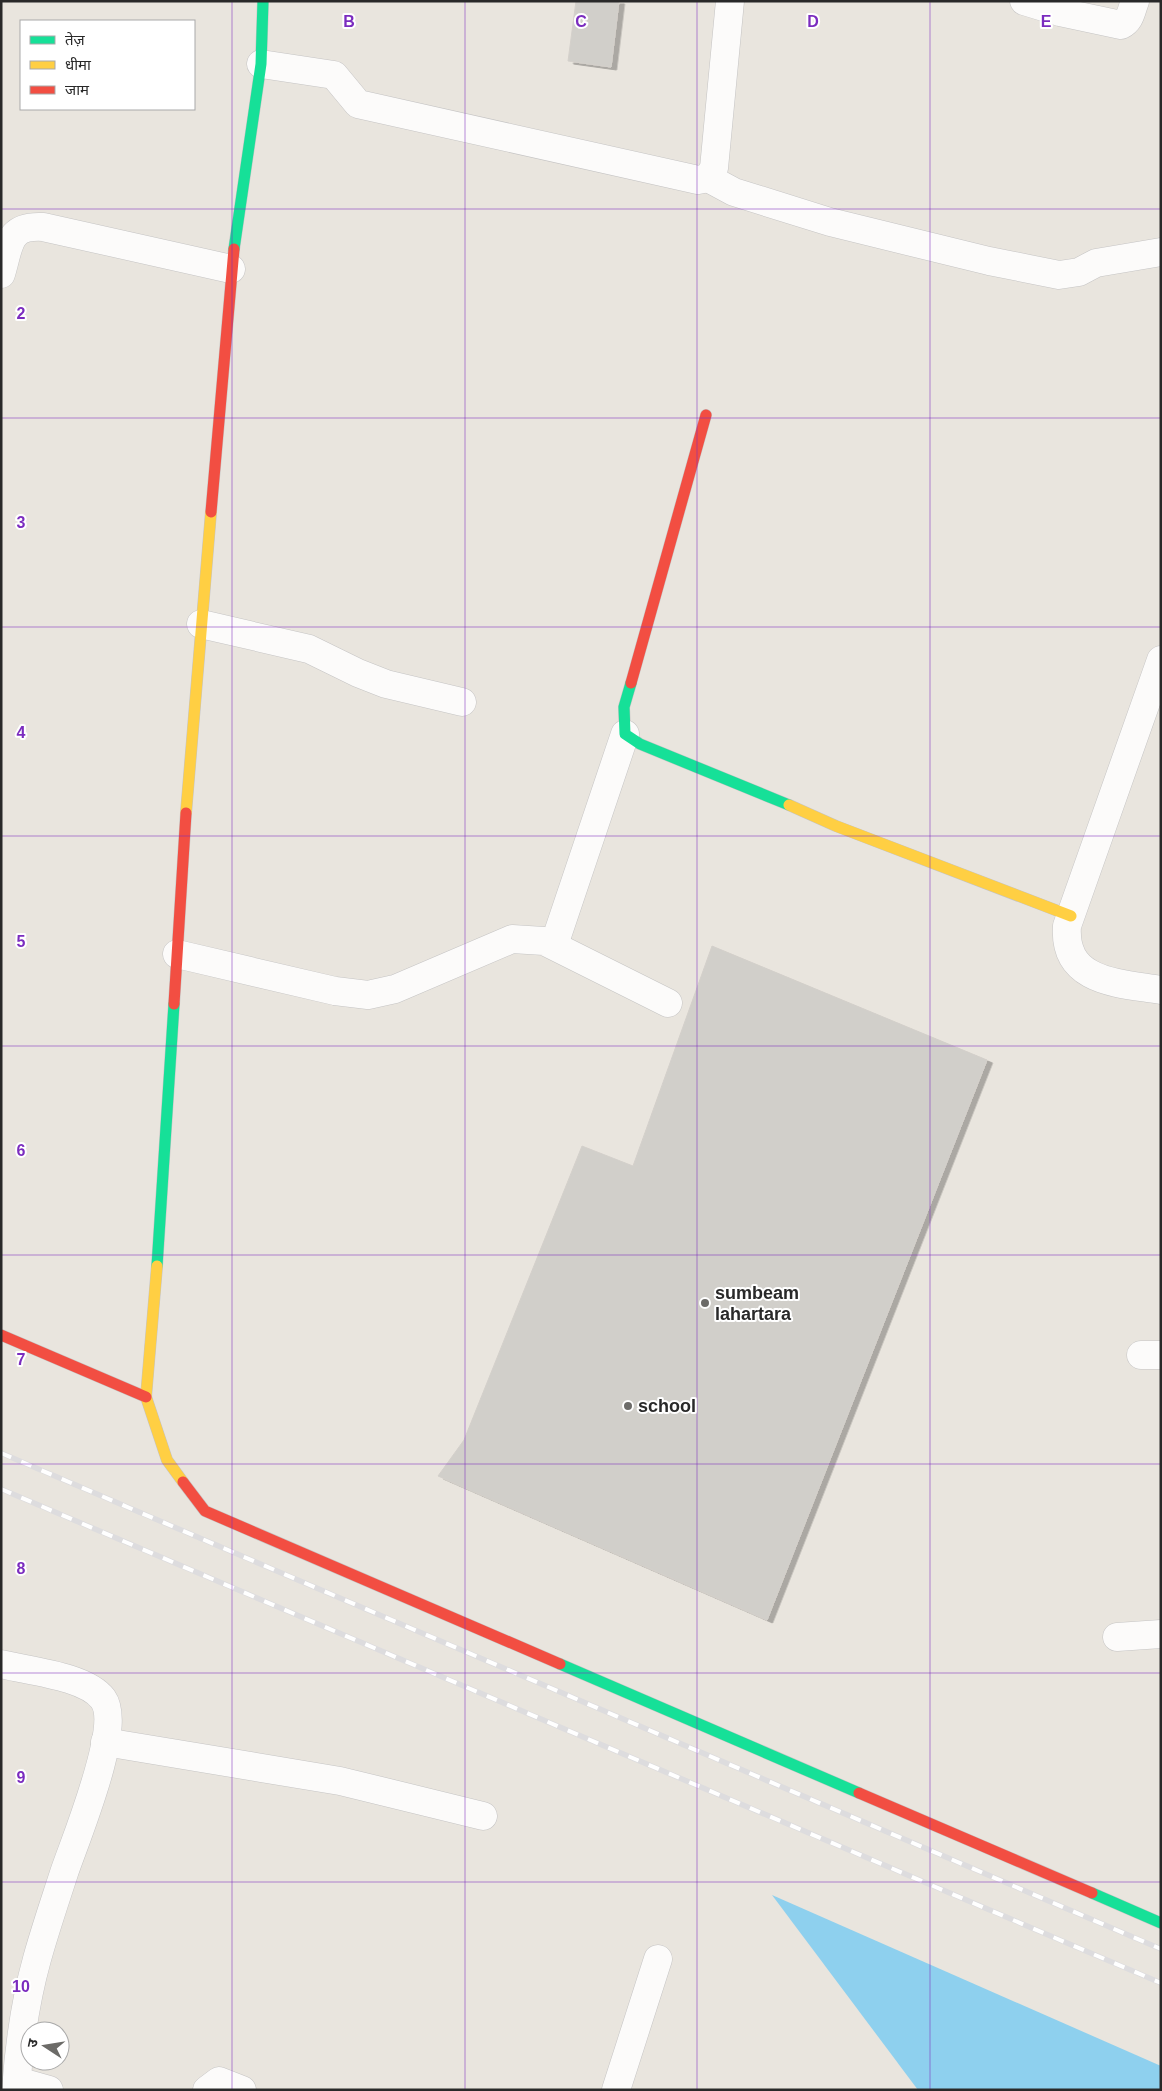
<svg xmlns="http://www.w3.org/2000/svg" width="1162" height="2091" font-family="Arial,'Noto Sans Devanagari',sans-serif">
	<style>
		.water { fill: #8ed0ee }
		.building { fill: #d1cfca; stroke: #d4d0cb; filter: url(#shadow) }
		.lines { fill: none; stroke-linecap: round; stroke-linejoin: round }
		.street-casing { stroke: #c5c4c4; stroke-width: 29 }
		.fast-casing { stroke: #c5c4c4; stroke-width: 12 }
		.slow-casing { stroke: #c5c4c4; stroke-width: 12 }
		.jam-casing { stroke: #c5c4c4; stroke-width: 12 }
		.street { stroke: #fcfbfa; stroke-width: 28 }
		.fast { stroke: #16e098; stroke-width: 11 }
		.slow { stroke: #ffcf43; stroke-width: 11 }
		.jam { stroke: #f24e42; stroke-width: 11 }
		.rail-casing { stroke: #dddcde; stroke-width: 5.5 }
		.rail { stroke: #fff; stroke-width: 4; stroke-dasharray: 11; stroke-linecap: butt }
		.grid { fill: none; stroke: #7b2cbf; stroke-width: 1; stroke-opacity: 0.55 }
		.poi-dot { fill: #6c6b68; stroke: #fff; stroke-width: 2 }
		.labels { text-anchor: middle; stroke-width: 4; stroke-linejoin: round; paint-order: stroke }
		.poi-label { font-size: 18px; font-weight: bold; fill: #292929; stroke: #fff; text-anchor: start }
		.grid-label { font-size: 16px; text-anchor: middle; font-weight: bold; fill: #7b2cbf; stroke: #fff; stroke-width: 4; stroke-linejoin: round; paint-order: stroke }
	</style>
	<defs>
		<filter id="shadow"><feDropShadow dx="5.5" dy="3" stdDeviation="0" flood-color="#0004"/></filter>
	</defs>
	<rect width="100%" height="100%" fill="#e9e5de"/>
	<!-- water -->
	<path class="water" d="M772,1895L1161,2066V2090H918Z"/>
	<!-- building -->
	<g class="building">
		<path d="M576,1H619L611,67L568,61Z"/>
		<path d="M712,946L987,1060L767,1620L438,1476L464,1440L582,1146L633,1166Z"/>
	</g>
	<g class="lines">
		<!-- street casing -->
		<g class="street-casing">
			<g id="street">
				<path d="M1024,1L1060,12L1121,25C1131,20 1131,11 1135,1"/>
				<path d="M261,64L334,75L358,104L698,180L708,178L714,168L730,1"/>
				<path d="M708,178L734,192L830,222L989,261L1059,275L1079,272L1096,263L1161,252"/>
				<path d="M1,274C10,245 7,225 43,227L231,269"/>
				<path d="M201,624L309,649L358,673L386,684L462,702"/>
				<path d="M1161,660L1067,926C1063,983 1119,983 1161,990"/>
				<path d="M554,945L625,734"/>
				<path d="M177,954L335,991L368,995L395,989L512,939L544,941L668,1003"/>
				<path d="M1141,1355H1161"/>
				<path d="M1117,1637L1161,1634"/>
				<path d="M1,1664C29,1671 86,1676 103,1699C123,1727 75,1840 64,1873C55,1901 45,1930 37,1959C25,2002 19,2046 16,2090"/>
				<path d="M105,1742L340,1781L483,1816"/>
				<path d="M17,2081L49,2090"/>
				<path d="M207,2090L219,2081L242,2090"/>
				<path d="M616,2090L658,1959"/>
			</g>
		</g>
		<!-- fast casing -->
		<g class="fast-casing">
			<g id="fast">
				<path d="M234,249L261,64L263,1"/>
				<path d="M631,683L624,707L625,734L640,744L789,805"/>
				<path d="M157,1266L174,1004"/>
				<path d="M560,1664L859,1793"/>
				<path d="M1092,1893L1161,1923"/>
			</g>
		</g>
		<!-- slow casing -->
		<g class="slow-casing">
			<g id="slow">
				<path d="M789,805L836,826L1071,916"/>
				<path d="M186,813L211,512"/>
				<path d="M157,1266L146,1397L167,1460L183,1482"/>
			</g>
		</g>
		<!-- jam casing -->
		<g class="jam-casing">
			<g id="jam">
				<path d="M211,512L234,249"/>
				<path d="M631,683L706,415"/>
				<path d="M174,1004L186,813"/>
				<path d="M1,1335L146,1397"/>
				<path d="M183,1482L205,1511L560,1664"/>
				<path d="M859,1793L1092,1893"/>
			</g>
		</g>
		<!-- street -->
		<use href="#street" class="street"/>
		<!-- fast -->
		<use href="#fast" class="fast"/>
		<!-- slow -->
		<use href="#slow" class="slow"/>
		<!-- jam -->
		<use href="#jam" class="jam"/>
		<!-- rail casing -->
		<g class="rail-casing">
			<g id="rail">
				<path d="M1,1453L1161,1949"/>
				<path d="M1,1489L1161,1983"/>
			</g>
		</g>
		<!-- rail -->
		<use href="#rail" class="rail"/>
	</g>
	<!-- grid -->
	<path class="grid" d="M232,1V2090M465,1V2090M697,1V2090M930,1V2090M1,209H1161M1,418H1161M1,627H1161M1,836H1161M1,1046H1161M1,1255H1161M1,1464H1161M1,1673H1161M1,1882H1161"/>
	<!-- markers -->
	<g class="poi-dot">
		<circle cx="705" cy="1303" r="5"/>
		<circle cx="628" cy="1406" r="5"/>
	</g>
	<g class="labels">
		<!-- poi labels -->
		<g class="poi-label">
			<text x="715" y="1299">sumbeam<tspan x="715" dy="21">lahartara</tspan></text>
			<text x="638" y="1412">school</text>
		</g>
	</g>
	<g class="grid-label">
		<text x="349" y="27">B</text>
		<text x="581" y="27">C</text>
		<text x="813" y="27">D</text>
		<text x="1046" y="27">E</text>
		<text x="21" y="319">2</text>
		<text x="21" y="528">3</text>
		<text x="21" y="738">4</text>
		<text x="21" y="947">5</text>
		<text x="21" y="1156">6</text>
		<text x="21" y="1365">7</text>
		<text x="21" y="1574">8</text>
		<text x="21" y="1783">9</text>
		<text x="21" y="1992">10</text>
	</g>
	<!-- border -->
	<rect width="1162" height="2091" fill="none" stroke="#292929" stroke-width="5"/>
	<!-- legend -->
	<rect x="20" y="20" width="175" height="90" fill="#ffffff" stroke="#a9a9a9"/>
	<rect x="30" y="36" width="25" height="8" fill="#16e098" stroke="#a9a9a9"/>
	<text x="65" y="45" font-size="15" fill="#292929">तेज़</text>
	<rect x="30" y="61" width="25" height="8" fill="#ffcf43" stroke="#a9a9a9"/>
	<text x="65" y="70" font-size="15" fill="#292929">धीमा</text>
	<rect x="30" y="86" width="25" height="8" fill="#f24e42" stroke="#a9a9a9"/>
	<text x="65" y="95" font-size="15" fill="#292929">जाम</text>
	<!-- north arrow -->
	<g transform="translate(45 2046) rotate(282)"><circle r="24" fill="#ffffff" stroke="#a9a9a9"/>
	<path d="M0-4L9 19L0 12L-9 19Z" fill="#6c6b68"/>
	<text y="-8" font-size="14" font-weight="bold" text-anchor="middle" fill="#292929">उ</text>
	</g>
</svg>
